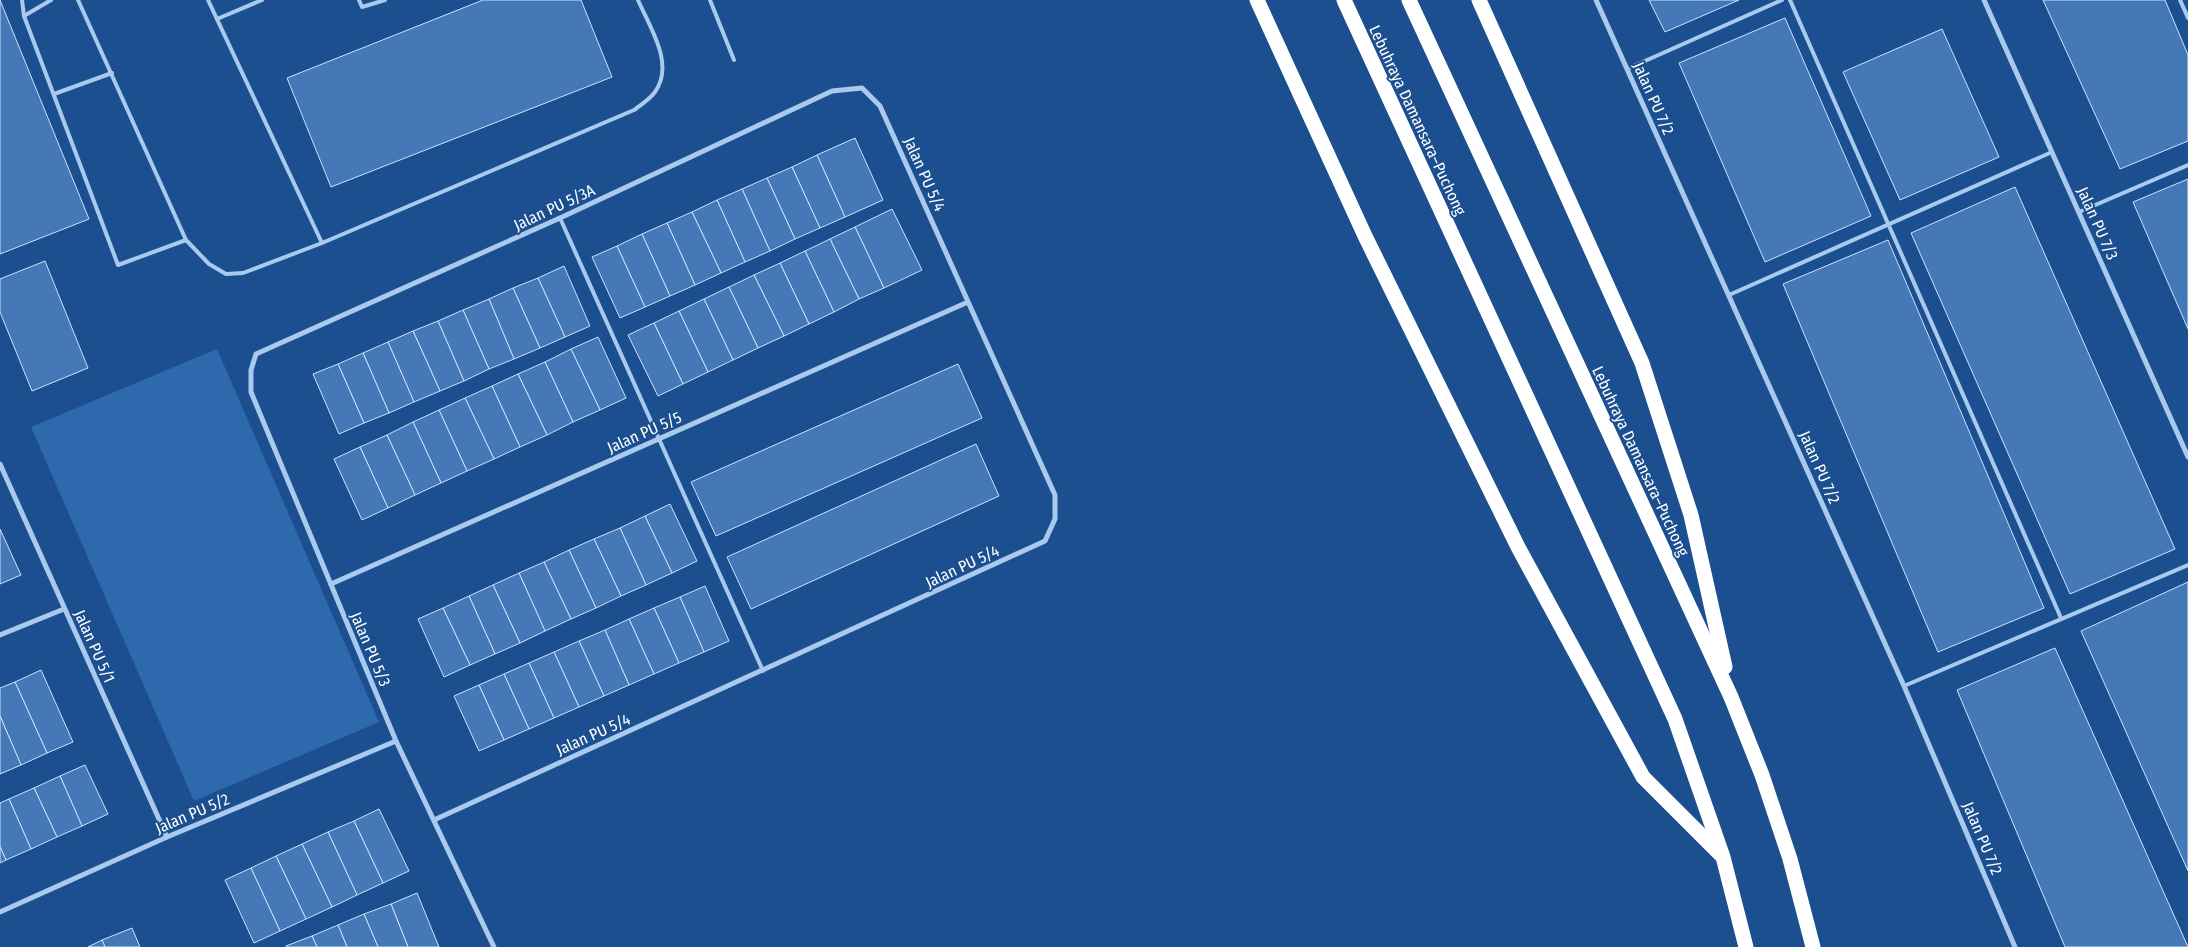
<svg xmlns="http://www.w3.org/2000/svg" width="2188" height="947" font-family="'Fira Sans Condensed',sans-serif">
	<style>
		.green { fill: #2e69ad }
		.building { fill: #4478b7; stroke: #cfe3fa }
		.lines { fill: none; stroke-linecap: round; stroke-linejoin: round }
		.service { stroke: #a9c9ee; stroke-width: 4 }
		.minor { stroke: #a9c9ee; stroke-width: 5 }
		.motorway { stroke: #fff; stroke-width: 15 }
		.labels { text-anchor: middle; stroke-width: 4; stroke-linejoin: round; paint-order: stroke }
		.street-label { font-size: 16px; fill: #fff; stroke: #1b4f8f }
	</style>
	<rect width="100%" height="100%" fill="#1b4f8f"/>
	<!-- green -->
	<path class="green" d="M217,349L379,722L194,801L31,427Z"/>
	<!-- building -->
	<g class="building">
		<path d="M0,0L89,219L0,254Z"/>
		<path d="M483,0H581L612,77L331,187L287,78Z"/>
		<path d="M1649,0H1739L1665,32Z"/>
		<path d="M2043,0H2165L2188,55V141L2120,169Z"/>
		<path d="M1785,18L1871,216L1765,262L1679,63Z"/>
		<path d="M1942,29L1999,157L1900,200L1843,72Z"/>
		<path d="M855,138L883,200L845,217L817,155Z"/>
		<path d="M817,155L845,217L820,228L792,167Z"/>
		<path d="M792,167L820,228L795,239L767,178Z"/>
		<path d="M767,178L795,239L770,251L742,189Z"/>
		<path d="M2188,179V329L2133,202Z"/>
		<path d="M2015,187L2175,549L2070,594L1911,233Z"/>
		<path d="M742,189L770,251L745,262L717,200Z"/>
		<path d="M717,200L745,262L721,273L692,212Z"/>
		<path d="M892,209L922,270L884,288L855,227Z"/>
		<path d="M692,212L721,273L695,285L667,223Z"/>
		<path d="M667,223L695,285L670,296L642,234Z"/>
		<path d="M855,227L884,288L859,299L830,239Z"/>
		<path d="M642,234L670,296L645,307L617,246Z"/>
		<path d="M830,239L859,299L834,312L805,251Z"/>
		<path d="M1888,240L2044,608L1938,652L1783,284Z"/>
		<path d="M617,246L645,307L620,318L592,257Z"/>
		<path d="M805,251L834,312L809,324L780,263Z"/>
		<path d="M45,261L88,368L32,391L0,312V279Z"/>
		<path d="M780,263L809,324L784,336L754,275Z"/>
		<path d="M564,266L590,326L565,337L538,278Z"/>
		<path d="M754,275L784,336L758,348L729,287Z"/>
		<path d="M538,278L565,337L540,348L513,288Z"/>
		<path d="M729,287L758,348L733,360L704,299Z"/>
		<path d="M513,288L540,348L514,359L489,299Z"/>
		<path d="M489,299L514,359L489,369L463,310Z"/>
		<path d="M704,299L733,360L708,372L679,311Z"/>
		<path d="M463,310L489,369L464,381L438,321Z"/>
		<path d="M679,311L708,372L683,384L654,323Z"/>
		<path d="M438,321L464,381L440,391L413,331Z"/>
		<path d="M654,323L683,384L658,396L628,335Z"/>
		<path d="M413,331L440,391L414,402L388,342Z"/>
		<path d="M598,337L626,398L600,410L571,349Z"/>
		<path d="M388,342L414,402L389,413L363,353Z"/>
		<path d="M571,349L600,410L573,422L545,362Z"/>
		<path d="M363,353L389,413L364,423L338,364Z"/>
		<path d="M545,362L573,422L547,435L518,374Z"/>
		<path d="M338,364L364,423L339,434L313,374Z"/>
		<path d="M958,364L982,418L716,536L691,482Z"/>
		<path d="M518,374L547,435L520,447L492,386Z"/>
		<path d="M492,386L520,447L494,459L465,398Z"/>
		<path d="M465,398L494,459L467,471L439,410Z"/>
		<path d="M439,410L467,471L441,483L413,422Z"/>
		<path d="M413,422L441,483L415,495L387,435Z"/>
		<path d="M387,435L415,495L388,508L360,447Z"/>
		<path d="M976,444L999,496L751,609L727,557Z"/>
		<path d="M360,447L388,508L362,520L334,459Z"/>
		<path d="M670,504L697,561L672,573L645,516Z"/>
		<path d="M645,516L672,573L646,585L620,528Z"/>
		<path d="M620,528L646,585L621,596L594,539Z"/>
		<path d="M0,529L21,575L0,584Z"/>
		<path d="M594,539L621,596L596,608L569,550Z"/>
		<path d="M569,550L596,608L571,619L544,562Z"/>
		<path d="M544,562L571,619L545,631L519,573Z"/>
		<path d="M519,573L545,631L520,643L493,585Z"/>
		<path d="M2188,582V871L2081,631Z"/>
		<path d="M493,585L520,643L495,654L469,596Z"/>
		<path d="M705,586L729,641L704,652L680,597Z"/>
		<path d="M469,596L495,654L470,665L443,608Z"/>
		<path d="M680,597L704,652L679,663L654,608Z"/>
		<path d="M443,608L470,665L444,677L418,619Z"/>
		<path d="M654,608L679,663L654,674L629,619Z"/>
		<path d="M629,619L654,674L629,685L605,630Z"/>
		<path d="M605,630L629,685L604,696L579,641Z"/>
		<path d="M579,641L604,696L579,707L554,652Z"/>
		<path d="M2055,648L2188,947H2065L1957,690Z"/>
		<path d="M554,652L579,707L554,718L529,663Z"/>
		<path d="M529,663L554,718L529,729L504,674Z"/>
		<path d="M41,670L73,742L47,753L15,682Z"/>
		<path d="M504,674L529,729L504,740L479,685Z"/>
		<path d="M15,682L47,753L21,765L0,716V688Z"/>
		<path d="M479,685L504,740L479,751L454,696Z"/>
		<path d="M0,716L21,765L0,774Z"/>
		<path d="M85,765L108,814L82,826L60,776Z"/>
		<path d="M60,776L82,826L57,837L34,788Z"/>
		<path d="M34,788L57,837L31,849L9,799Z"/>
		<path d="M9,799L31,849L6,860L0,847V803Z"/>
		<path d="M379,809L409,871L383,883L354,821Z"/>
		<path d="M354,821L383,883L357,895L328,832Z"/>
		<path d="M328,832L357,895L332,907L302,844Z"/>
		<path d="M302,844L332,907L306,919L276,856Z"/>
		<path d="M0,847L6,860L0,863Z"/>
		<path d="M276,856L306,919L280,931L251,868Z"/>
		<path d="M251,868L280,931L254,943L225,880Z"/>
		<path d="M417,893L439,947H408L391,904Z"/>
		<path d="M391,904L408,947H378L364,914Z"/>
		<path d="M364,914L378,947H347L338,925Z"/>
		<path d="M338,925L347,947H317L312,936Z"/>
		<path d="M132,928L140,947H105L102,940Z"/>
		<path d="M312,936L317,947H286V946Z"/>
		<path d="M102,940L105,947H88Z"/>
	</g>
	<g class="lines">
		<!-- service -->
		<g class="service">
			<path d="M22,0L24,16L118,265L186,240L78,0"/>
			<path d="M208,0L322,243"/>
			<path d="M359,0L362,7L385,0"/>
			<path d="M710,0L734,60"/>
			<path d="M1790,0L2061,618"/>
			<path d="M2180,0L2188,18"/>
			<path d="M24,16L51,0"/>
			<path d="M217,19L262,0"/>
			<path d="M1627,69L1782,0"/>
			<path d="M54,94L112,73"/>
			<path d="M2079,212L2188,165"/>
			<path d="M560,218L763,671"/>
			<path d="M186,240L209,264L226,274L243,273L322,243L634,110C641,105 650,99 655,92C675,64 650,28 638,0"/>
			<path d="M1729,295L2052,152"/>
			<path d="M1904,686L2188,565"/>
		</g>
		<!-- minor -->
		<g class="minor">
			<path d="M1596,0L1904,686L2015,947"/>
			<path d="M1984,0L2188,457"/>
			<path d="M0,464L167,837"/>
			<path d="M331,584L968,302"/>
			<path d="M0,635L64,609"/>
			<path d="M434,820L1045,541L1055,519V495L880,106L862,88L832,91L560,218L256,354L251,370V392L396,741L494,947"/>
			<path d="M0,912L167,837L396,741"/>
		</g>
		<!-- motorway -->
		<g class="motorway">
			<path d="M1257,0L1365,236L1518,547L1643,777L1720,854"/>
			<path d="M1344,0L1675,719L1723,857L1746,947"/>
			<path d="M1409,0L1731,697L1762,775L1790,859L1813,947"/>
			<path d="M1479,0L1642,363L1691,515L1725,667"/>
		</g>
	</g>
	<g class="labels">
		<!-- street labels -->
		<g class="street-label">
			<text transform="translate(1654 98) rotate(66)" y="6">Jalan PU 7/2</text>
			<text transform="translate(1418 120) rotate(65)" y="6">Lebuhraya Damansara–Puchong</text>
			<text transform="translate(925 174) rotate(66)" y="6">Jalan PU 5/4</text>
			<text transform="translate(554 207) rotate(-25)" y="6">Jalan PU 5/3A</text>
			<text transform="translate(2098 223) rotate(66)" y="6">Jalan PU 7/3</text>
			<text transform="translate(644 432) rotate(-24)" y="6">Jalan PU 5/5</text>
			<text transform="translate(1641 461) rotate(65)" y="6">Lebuhraya Damansara–Puchong</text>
			<text transform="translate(1820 467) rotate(66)" y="6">Jalan PU 7/2</text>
			<text transform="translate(962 566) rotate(-25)" y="6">Jalan PU 5/4</text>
			<text transform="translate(95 646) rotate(66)" y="6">Jalan PU 5/1</text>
			<text transform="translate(371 649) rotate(67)" y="6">Jalan PU 5/3</text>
			<text transform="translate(593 734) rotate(-24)" y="6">Jalan PU 5/4</text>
			<text transform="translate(192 813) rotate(-23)" y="6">Jalan PU 5/2</text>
			<text transform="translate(1983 838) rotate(67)" y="6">Jalan PU 7/2</text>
		</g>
	</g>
</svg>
